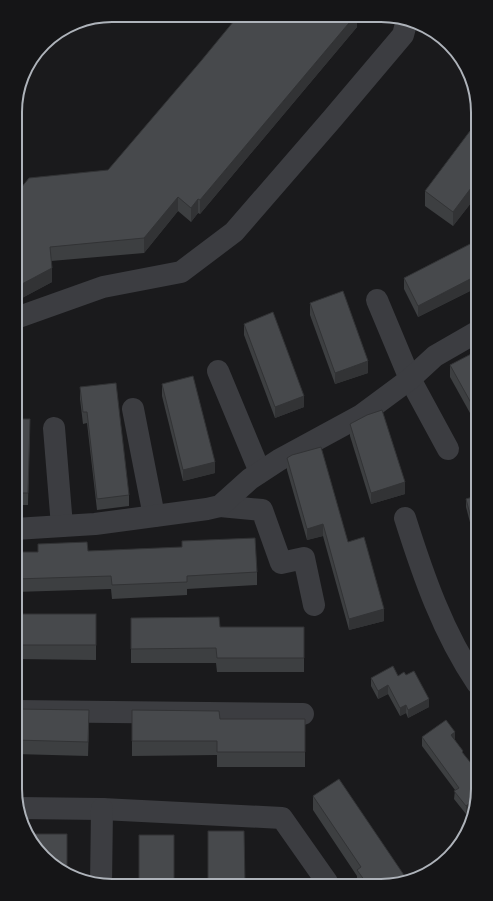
<svg xmlns="http://www.w3.org/2000/svg" width="493" height="901" font-family="Arial,sans-serif">
	<style>
		.lines { fill: none; stroke-linecap: round; stroke-linejoin: round }
		.minor { stroke: #3c3d41; stroke-width: 22 }
		.wall { fill: #3d3f41 }
		.shaded-wall { fill: #323335 }
		.building { fill: #47494c; stroke: #323335 }
		.rim { fill: none; stroke: #aeb3ba; stroke-width: 2 }
	</style>
	<rect width="100%" height="100%" fill="#1a1a1c"/>
	<g class="lines">
		<!-- minor -->
		<g class="minor">
			<path d="M377,300L410,379L448,449"/>
			<path d="M16,318L103,287L181,272L234,232L332,119L403,35L407,20"/>
			<path d="M218,371L260,472"/>
			<path d="M133,409L154,516"/>
			<path d="M54,428L62,526"/>
			<path d="M220,506L262,510L281,563L304,558L314,605"/>
			<path d="M405,518C423,575 443,633 477,683"/>
			<path d="M15,529L95,524L207,509L220,506L250,479L279,460L360,416L410,379L435,356L475,333"/>
			<path d="M15,711L303,714"/>
			<path d="M18,808L102,809L282,818L327,882"/>
			<path d="M101,885L102,809"/>
		</g>
	</g>
	<!-- wall -->
	<g class="wall">
		<path d="M357,17V27L200,214L198,213L191,222L178,211L144,253L51,261L52,282L22,298L16,299V194L108,170Z"/>
		<path d="M473,134L474,199L453,226L425,206V191Z"/>
		<path d="M474,242V289L418,317L404,289V278Z"/>
		<path d="M310,303L368,373L335,384L310,315Z"/>
		<path d="M244,324L304,407L275,418L244,335Z"/>
		<path d="M475,352V422L450,377V365Z"/>
		<path d="M162,384L215,473L183,481L162,396Z"/>
		<path d="M80,387L129,495V506L97,510L87,423L83,424L80,399Z"/>
		<path d="M15,419H30L28,505H15Z"/>
		<path d="M350,424L405,494L371,504L350,436Z"/>
		<path d="M287,458L348,542L384,621L349,630L323,536L307,540L287,470Z"/>
		<path d="M476,496V545L466,507V499Z"/>
		<path d="M38,544L88,551L257,572V585L187,589V595L112,599L111,589L15,592V552H38Z"/>
		<path d="M15,614H96V660L15,659Z"/>
		<path d="M131,618L220,627H304V672H217L216,663H131Z"/>
		<path d="M398,676L429,707L408,718L406,713L400,716L388,694L378,699L371,686V678Z"/>
		<path d="M15,709L89,724L88,756L15,754Z"/>
		<path d="M132,710L220,719H305V767H217V755L132,756Z"/>
		<path d="M422,737L455,740L463,753L478,796L472,811L471,810L466,814L454,799L455,790L422,746Z"/>
		<path d="M313,796L408,881L357,882V876L313,810Z"/>
	</g>
	<!-- shaded-wall -->
	<g class="shaded-wall">
		<path d="M354,17H357V27L200,214V200Z"/>
		<path d="M474,184V199L453,226V212Z"/>
		<path d="M178,197V211L144,253V238Z"/>
		<path d="M198,199V213L191,222V208Z"/>
		<path d="M52,268V282L22,298V284Z"/>
		<path d="M474,277V289L418,317V306Z"/>
		<path d="M368,361V373L335,384V373Z"/>
		<path d="M304,396V407L275,418V407Z"/>
		<path d="M215,462V473L183,481V470Z"/>
		<path d="M405,482V494L371,504V493Z"/>
		<path d="M323,524V536L307,540V529Z"/>
		<path d="M384,609V621L349,630V619Z"/>
		<path d="M388,685V694L378,699V691Z"/>
		<path d="M429,699V707L408,718V710Z"/>
		<path d="M406,705V713L400,716V708Z"/>
		<path d="M455,732V740L451,735Z"/>
		<path d="M471,802V810L466,814V806Z"/>
	</g>
	<!-- building -->
	<g class="building">
		<path d="M238,16L354,17L200,200L198,199L191,208L178,197L144,238L50,247L52,268L22,284L16,285V194L29,178L108,170L201,61Z"/>
		<path d="M470,131L473,134L474,184L453,212L425,191Z"/>
		<path d="M474,242V277L418,306L404,278Z"/>
		<path d="M343,291L368,361L335,373L310,303Z"/>
		<path d="M273,312L304,396L275,407L244,324Z"/>
		<path d="M475,352V410L450,365Z"/>
		<path d="M193,376L215,462L183,470L162,384Z"/>
		<path d="M116,383L129,495L97,499L87,412H83L80,387Z"/>
		<path d="M382,410L405,482L371,493L350,424L367,415Z"/>
		<path d="M15,419H30L28,493H15Z"/>
		<path d="M321,447L348,542L364,537L384,609L349,619L323,524L307,529L287,458L292,455Z"/>
		<path d="M476,496V537L466,499Z"/>
		<path d="M255,538L257,572L187,576V582L112,585L111,576L15,579V552H38V544L87,542L88,551L182,547V541Z"/>
		<rect x="15" y="614" width="81" height="31"/>
		<path d="M219,617L220,627H304V658H217L216,648L131,649V618Z"/>
		<path d="M393,666L398,676L404,672L406,675L414,671L429,699L408,710L406,705L400,708L388,685L378,691L371,678Z"/>
		<path d="M15,709L89,710L88,742L15,740Z"/>
		<path d="M132,710L219,711L220,719H305V752H217V741H132Z"/>
		<path d="M446,720L455,732L451,735L463,751L462,752L478,772V796L474,806L471,802L466,806L454,791L459,788L422,737Z"/>
		<path d="M339,779L408,881H365L357,870L361,867L313,796Z"/>
		<path d="M208,831H244L245,883L208,884Z"/>
		<path d="M30,834H67V872L53,866Z"/>
		<path d="M139,835H174V884L139,885Z"/>
	</g>
	<!-- crop -->
	<path d="M0 0H493V901H0ZM112 22H381A90 90 0 0 1 471 112V789A90 90 0 0 1 381 879H112A90 90 0 0 1 22 789V112A90 90 0 0 1 112 22Z" fill="#151517" fill-rule="evenodd"/>
	<path class="rim" d="M112 22H381A90 90 0 0 1 471 112V789A90 90 0 0 1 381 879H112A90 90 0 0 1 22 789V112A90 90 0 0 1 112 22Z"/>
</svg>
